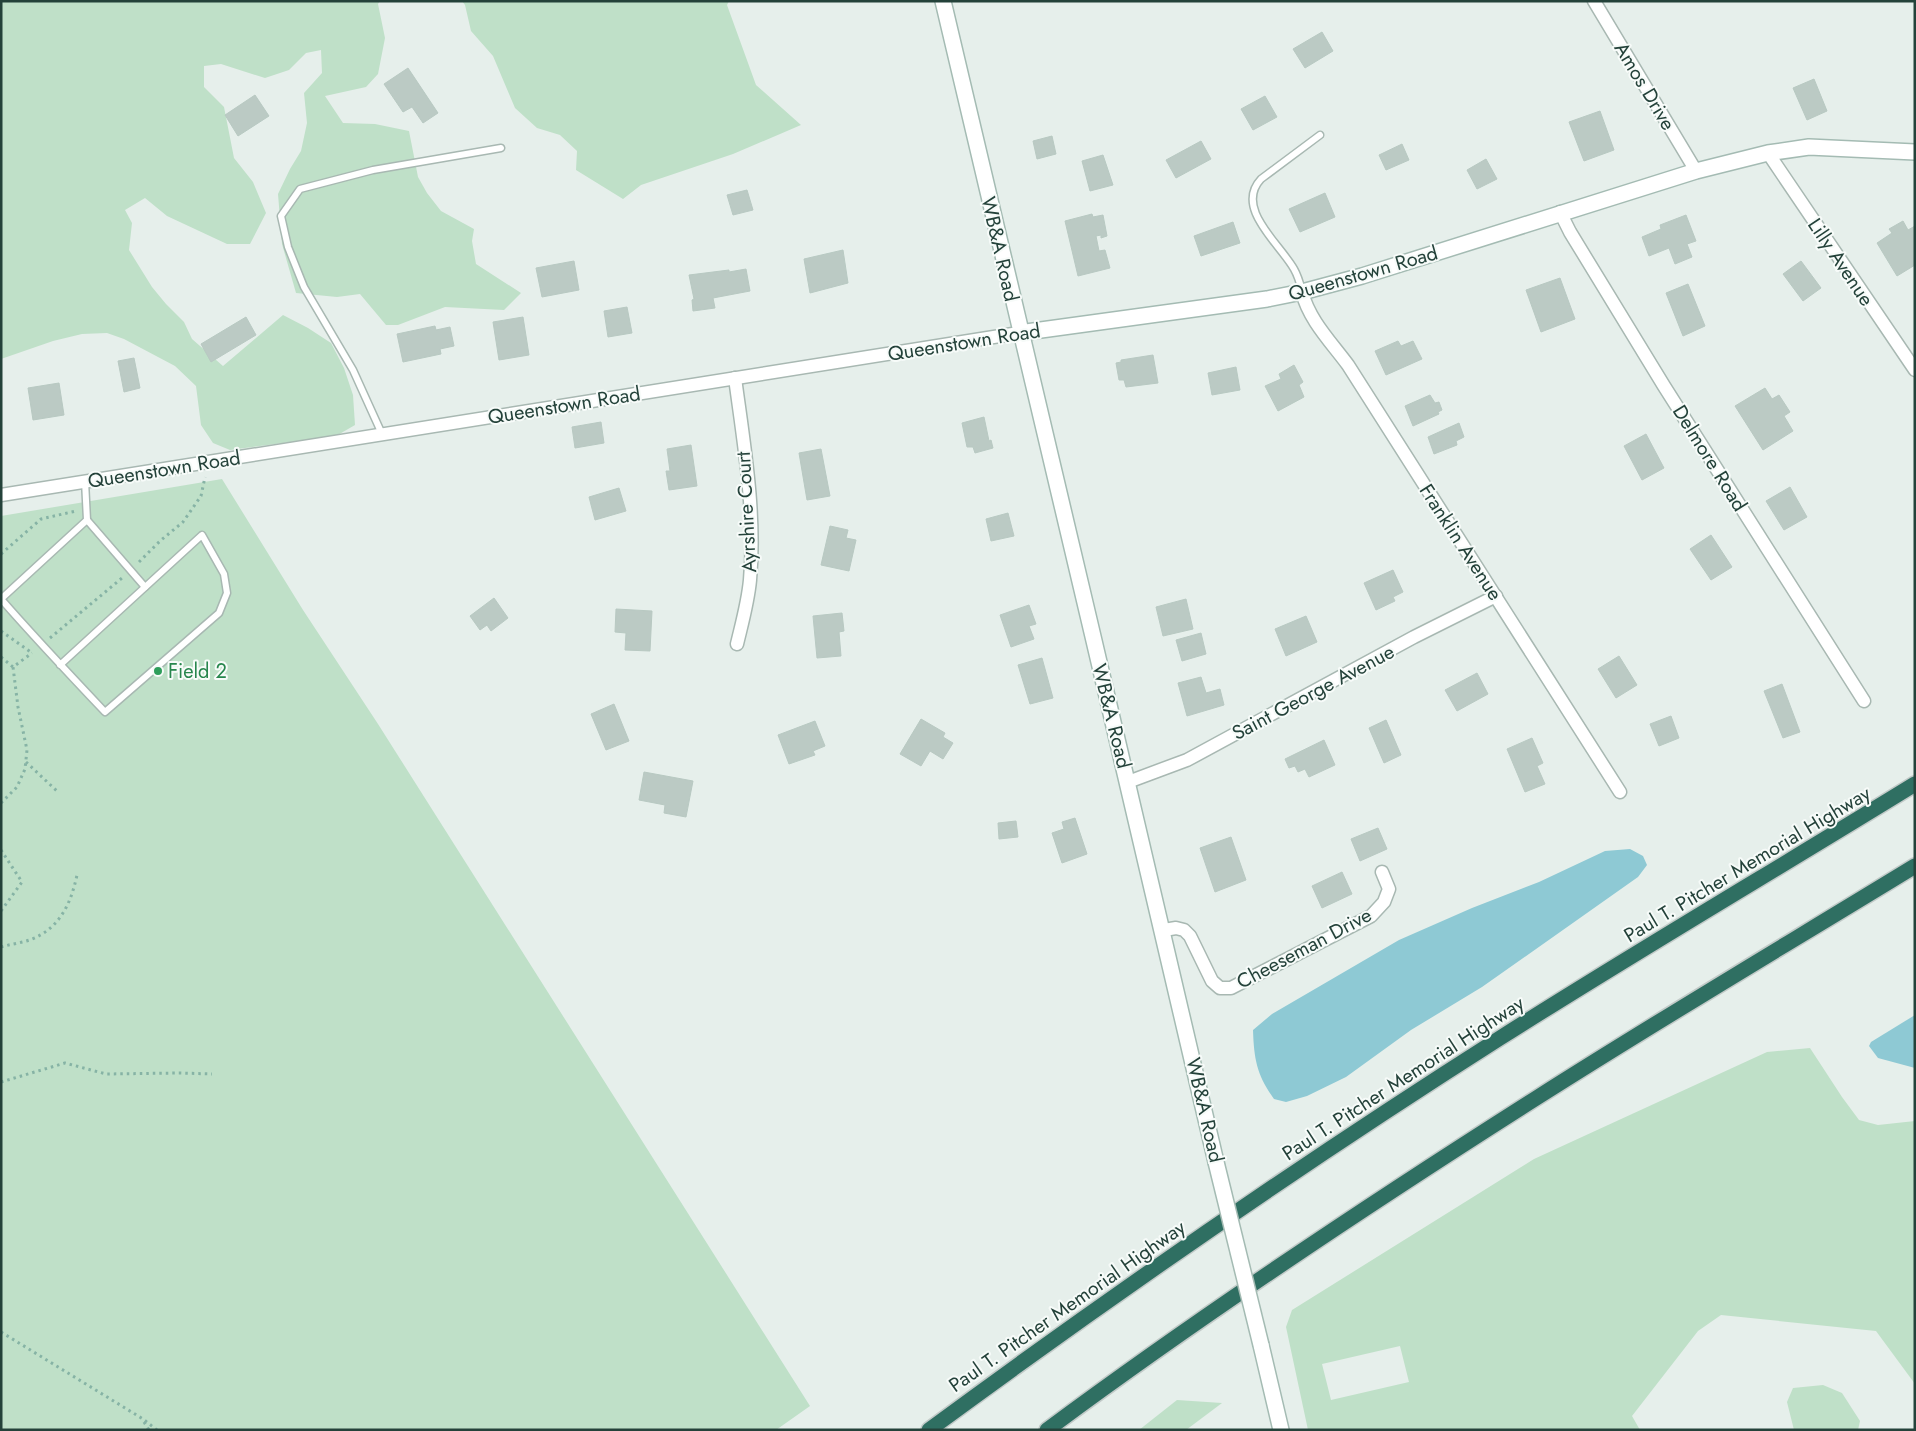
<svg xmlns="http://www.w3.org/2000/svg" width="1916" height="1431" font-family="Jost,sans-serif">
	<style>
		.green { fill: #bfe0c8; fill-rule: evenodd }
		.water { fill: #8ec9d4 }
		.building { fill: #bbcac4; stroke: #b8c9c2 }
		.lines { fill: none; stroke-linecap: round; stroke-linejoin: round }
		.lane-casing { stroke: #a8b8b2; stroke-width: 9 }
		.street-casing { stroke: #a8b8b2; stroke-width: 15 }
		.secondary-casing { stroke: #a4bbb3; stroke-width: 18 }
		.highway-casing { stroke: #c2cac8; stroke-width: 18 }
		.path { stroke: #86b3a5; stroke-width: 3; stroke-dasharray: 2.5 4; stroke-linecap: butt }
		.lane { stroke: #fff; stroke-width: 6 }
		.street { stroke: #fff; stroke-width: 12 }
		.secondary { stroke: #fff; stroke-width: 15 }
		.highway { stroke: #2f6f62; stroke-width: 15 }
		.secondary-bridge-casing { stroke: #a4bbb3; stroke-width: 18; stroke-linecap: butt }
		.secondary-bridge { stroke: #fff; stroke-width: 15 }
		.leisure-dot { fill: #2e9e5b; stroke: #f7fbf9; stroke-width: 2 }
		.labels { text-anchor: middle; stroke-width: 4; stroke-linejoin: round; paint-order: stroke }
		.street-label { font-size: 20px; fill: #24423a; stroke: #f7fbf9 }
		.leisure-label { font-size: 20px; fill: #27864d; stroke: #f7fbf9; text-anchor: start }
	</style>
	<rect width="100%" height="100%" fill="#e6efeb"/>
	<!-- green -->
	<g class="green">
		<path d="M1,1H380L378,4L385,38L378,74L366,87L325,96L343,123L375,124L409,131L418,177L427,193L441,211L474,229L472,241L476,264L521,293L504,310L445,307L398,325H386L360,294L337,297L296,293L282,244L278,194L290,169L301,151L307,123L304,93L322,73L321,50L306,53L289,70L265,78L221,64L204,66V87L224,107L234,158L253,182L266,213L250,244H227L167,216L145,198L125,210L132,223L129,250L152,287L166,304L184,322L192,339L223,366L283,315L308,328L331,343L344,368L353,395L355,425L336,436L230,450L213,443L201,425L196,386L175,366L124,339L107,333L82,334L53,341L1,359Z"/>
		<path d="M462,1H729L727,5L756,85L801,125L733,154L641,185L623,199L576,170L577,151L560,135L537,128L515,108L493,56L471,31L465,5Z"/>
		<path d="M222,479L303,610L378,724L810,1406L776,1430H1V516Z"/>
		<path d="M1810,1048L1842,1097L1859,1120L1878,1125L1915,1121V1384L1876,1331L1721,1315L1698,1331L1632,1416L1640,1430H1308L1286,1327L1292,1310L1534,1159L1767,1052ZM1400,1346L1409,1382L1331,1400L1322,1364Z"/>
		<path d="M1823,1385L1842,1393L1860,1421L1858,1430H1794L1787,1402L1793,1388Z"/>
		<path d="M1177,1400L1222,1403L1186,1430H1139Z"/>
	</g>
	<!-- water -->
	<g class="water">
		<path d="M1630,849L1643,856L1647,865L1638,877L1482,987L1411,1030L1346,1077L1307,1096L1286,1102L1274,1099C1257,1075 1254,1060 1253,1030L1272,1014L1399,940L1472,908L1539,882L1605,851Z"/>
		<path d="M1915,1015V1068L1878,1058L1869,1046L1871,1042Z"/>
	</g>
	<!-- building -->
	<g class="building">
		<path d="M1322,32L1333,51L1305,68L1293,49Z"/>
		<path d="M408,68L438,113L423,123L412,107L403,112L384,84Z"/>
		<path d="M1814,79L1827,111L1807,120L1793,88Z"/>
		<path d="M255,95L269,116L238,136L225,115Z"/>
		<path d="M1265,96L1277,117L1253,130L1241,109Z"/>
		<path d="M1600,111L1614,150L1584,161L1569,122Z"/>
		<path d="M1052,136L1056,154L1037,159L1033,141Z"/>
		<path d="M1201,141L1211,159L1176,178L1166,160Z"/>
		<path d="M1402,144L1409,160L1386,170L1379,155Z"/>
		<path d="M1103,155L1113,185L1090,191L1082,161Z"/>
		<path d="M1486,159L1497,179L1477,189L1467,170Z"/>
		<path d="M747,190L753,210L733,215L727,195Z"/>
		<path d="M1325,193L1335,217L1300,232L1289,209Z"/>
		<path d="M1092,214L1093,217L1103,215L1107,236L1101,238V235L1096,236L1099,251L1105,250L1110,268L1078,276L1065,221Z"/>
		<path d="M1686,215L1696,241L1687,244L1692,257L1675,264L1669,248L1649,256L1642,237L1661,229L1660,225Z"/>
		<path d="M1903,221L1908,230L1915,226V265L1897,276L1877,243L1892,233L1889,229Z"/>
		<path d="M1233,222L1240,243L1201,256L1194,236Z"/>
		<path d="M843,250L848,283L810,293L804,259Z"/>
		<path d="M574,261L579,290L542,297L536,268Z"/>
		<path d="M1801,261L1821,288L1803,301L1783,274Z"/>
		<path d="M746,269L750,291L713,298L715,308L693,311L692,300L694,299L689,275L729,270V272Z"/>
		<path d="M1560,278L1575,319L1541,332L1526,290Z"/>
		<path d="M1688,284L1705,326L1683,336L1666,293Z"/>
		<path d="M627,307L632,333L608,337L604,311Z"/>
		<path d="M246,317L256,335L211,362L201,344Z"/>
		<path d="M523,317L529,355L499,360L493,322Z"/>
		<path d="M435,326L436,330L450,327L454,346L440,349L441,354L403,362L397,334Z"/>
		<path d="M1398,341L1401,346L1413,341L1422,359L1386,375L1375,351Z"/>
		<path d="M1153,355L1158,383L1126,387L1124,380H1119L1116,363L1121,362V360Z"/>
		<path d="M134,358L140,388L124,392L118,361Z"/>
		<path d="M1294,365L1303,382L1299,385L1304,397L1278,411L1265,386L1281,379L1279,374Z"/>
		<path d="M1236,367L1240,390L1212,395L1208,373Z"/>
		<path d="M59,383L64,415L33,420L28,388Z"/>
		<path d="M1765,388L1772,399L1779,395L1790,412L1784,416L1793,431L1763,450L1735,406Z"/>
		<path d="M1430,395L1435,403L1439,402L1442,410L1438,412L1439,414L1413,426L1405,406Z"/>
		<path d="M984,417L989,441L991,440L993,448L975,453L973,447H967L962,423Z"/>
		<path d="M601,422L604,443L575,448L572,427Z"/>
		<path d="M1459,423L1464,437L1456,441L1457,445L1434,454L1428,437Z"/>
		<path d="M1646,434L1664,468L1642,480L1624,446Z"/>
		<path d="M691,445L697,486L669,490L666,471H670L667,449Z"/>
		<path d="M821,449L830,496L807,500L799,453Z"/>
		<path d="M1790,487L1807,517L1784,530L1766,501Z"/>
		<path d="M619,488L626,511L595,520L589,497Z"/>
		<path d="M1008,513L1014,536L991,541L986,519Z"/>
		<path d="M830,526L848,530L846,538L856,540L849,571L821,565Z"/>
		<path d="M1711,535L1732,567L1711,580L1690,549Z"/>
		<path d="M1393,570L1403,592L1393,597L1395,601L1376,610L1364,583Z"/>
		<path d="M494,598L508,618L491,631L487,625L480,630L470,616Z"/>
		<path d="M1186,599L1193,629L1163,636L1156,607Z"/>
		<path d="M1029,605L1036,624L1029,626L1034,639L1011,647L1000,615Z"/>
		<path d="M616,609L652,611L650,651L625,650L626,633L615,632Z"/>
		<path d="M842,613L844,631L839,632L841,656L817,658L813,616Z"/>
		<path d="M1306,616L1317,642L1286,656L1275,629Z"/>
		<path d="M1201,633L1206,654L1182,661L1176,640Z"/>
		<path d="M1619,656L1637,685L1616,698L1598,669Z"/>
		<path d="M1042,658L1053,698L1030,704L1018,665Z"/>
		<path d="M1477,673L1488,694L1457,711L1445,690Z"/>
		<path d="M1201,677L1206,693L1220,689L1224,705L1187,716L1178,683Z"/>
		<path d="M1782,684L1800,732L1783,738L1764,691Z"/>
		<path d="M614,704L629,741L606,750L591,714Z"/>
		<path d="M1671,716L1679,738L1659,746L1650,724Z"/>
		<path d="M921,719L945,733L943,737L953,743L943,759L930,751L921,766L900,754Z"/>
		<path d="M1386,720L1401,755L1384,763L1369,728Z"/>
		<path d="M815,721L825,746L813,751L815,755L789,764L778,735Z"/>
		<path d="M1532,738L1543,763L1537,766L1545,784L1525,792L1507,749Z"/>
		<path d="M1324,740L1335,765L1309,777L1305,769L1298,772L1295,766L1289,768L1285,759Z"/>
		<path d="M644,772L693,781L686,817L664,813L665,805L639,800Z"/>
		<path d="M1075,818L1087,854L1062,863L1052,833L1064,829L1062,822Z"/>
		<path d="M1016,821L1018,837L999,839L998,823Z"/>
		<path d="M1378,828L1387,849L1360,861L1351,839Z"/>
		<path d="M1231,837L1246,880L1215,892L1200,848Z"/>
		<path d="M1342,872L1352,894L1322,908L1312,886Z"/>
	</g>
	<g class="lines">
		<!-- lane casing -->
		<g class="lane-casing">
			<g id="lane">
				<path d="M1302,291C1300,283 1298,276 1294,269C1280,244 1234,208 1261,179L1320,135"/>
				<path d="M382,434L353,370L304,287L288,247L281,216L300,189L373,170L501,148"/>
				<path d="M87,520L145,587"/>
				<path d="M1,599C35,638 70,675 105,712L219,613L227,593L224,574L202,535L60,665"/>
				<path d="M1,599L87,520L85,481"/>
			</g>
		</g>
		<!-- street casing -->
		<g class="street-casing">
			<g id="street">
				<path d="M1594,1L1696,171"/>
				<path d="M1768,153L1915,370"/>
				<path d="M1560,212L1570,232L1664,386L1864,701"/>
				<path d="M1302,292C1309,320 1331,342 1348,365L1620,792"/>
				<path d="M735,378C744,445 756,513 750,580C748,602 742,623 737,644"/>
				<path d="M1,495L1019,333"/>
				<path d="M1128,782L1187,760L1414,637L1496,596"/>
				<path d="M1164,930L1176,928L1184,930L1190,936L1212,981L1220,988H1231L1371,916L1384,902L1389,889L1382,872"/>
			</g>
		</g>
		<!-- secondary casing -->
		<g class="secondary-casing">
			<g id="secondary">
				<path d="M943,1C1032,389 1128,774 1216,1162"/>
				<path d="M1019,333L1267,299L1302,292L1362,276L1696,171L1768,153L1809,147L1915,152"/>
				<path d="M1261,1345L1281,1430"/>
			</g>
		</g>
		<!-- highway casing -->
		<g class="highway-casing">
			<g id="highway">
				<path d="M929,1430C1115,1293 1305,1162 1500,1038C1637,951 1777,869 1915,784"/>
				<path d="M1047,1430C1206,1312 1371,1203 1538,1097C1662,1018 1789,943 1915,866"/>
			</g>
		</g>
		<!-- path -->
		<g class="path">
			<path d="M1,554L41,519L76,511"/>
			<path d="M139,562L160,541L183,522L201,496L205,477"/>
			<path d="M1,631L32,653"/>
			<path d="M50,638L122,578"/>
			<path d="M1,657L13,667L32,653"/>
			<path d="M26,762L59,793"/>
			<path d="M1,803L17,787L25,769L27,750L18,707L13,667"/>
			<path d="M1,850L22,882L1,911"/>
			<path d="M1,947C11,944 22,943 32,939C60,928 71,903 77,875"/>
			<path d="M1,1082L65,1063L106,1074L180,1073L212,1074"/>
			<path d="M1,1332L143,1419L157,1430"/>
			<path d="M144,1422L149,1430"/>
		</g>
		<!-- lane -->
		<use href="#lane" class="lane"/>
		<!-- street -->
		<use href="#street" class="street"/>
		<!-- secondary -->
		<use href="#secondary" class="secondary"/>
		<!-- highway -->
		<use href="#highway" class="highway"/>
		<!-- secondary-bridge casing -->
		<g class="secondary-bridge-casing">
			<path id="secondary-bridge" d="M1216,1162L1261,1345"/>
		</g>
		<!-- secondary-bridge -->
		<use href="#secondary-bridge" class="secondary-bridge"/>
	</g>
	<!-- markers -->
	<circle class="leisure-dot" cx="158" cy="671" r="5"/>
	<g class="labels">
		<!-- street labels -->
		<g class="street-label">
			<text transform="translate(1645 86) rotate(59)" y="7">Amos Drive</text>
			<text transform="translate(1000 249) rotate(77)" y="7">WB&amp;A Road</text>
			<text transform="translate(1841 262) rotate(56)" y="7">Lilly Avenue</text>
			<text transform="translate(1363 273) rotate(-16)" y="7">Queenstown Road</text>
			<text transform="translate(964 342) rotate(-9)" y="7">Queenstown Road</text>
			<text transform="translate(564 405) rotate(-9)" y="7">Queenstown Road</text>
			<text transform="translate(1710 458) rotate(58)" y="7">Delmore Road</text>
			<text transform="translate(164 469) rotate(-9)" y="7">Queenstown Road</text>
			<text transform="translate(746 512) rotate(-93)" y="7">Ayrshire Court</text>
			<text transform="translate(1461 542) rotate(57)" y="7">Franklin Avenue</text>
			<text transform="translate(1313 692) rotate(-28)" y="7">Saint George Avenue</text>
			<text transform="translate(1112 716) rotate(76)" y="7">WB&amp;A Road</text>
			<text transform="translate(1747 864) rotate(-31)" y="7">Paul T. Pitcher Memorial Highway</text>
			<text transform="translate(1304 948) rotate(-28)" y="7">Cheeseman Drive</text>
			<text transform="translate(1403 1078) rotate(-33)" y="7">Paul T. Pitcher Memorial Highway</text>
			<text transform="translate(1205 1110) rotate(77)" y="7">WB&amp;A Road</text>
			<text transform="translate(1067 1306) rotate(-35)" y="7">Paul T. Pitcher Memorial Highway</text>
		</g>
		<!-- leisure labels -->
		<g class="leisure-label">
			<text x="168" y="678">Field 2</text>
		</g>
	</g>
	<!-- border -->
	<rect width="1916" height="1431" fill="none" stroke="#24423a" stroke-width="5"/>
</svg>
